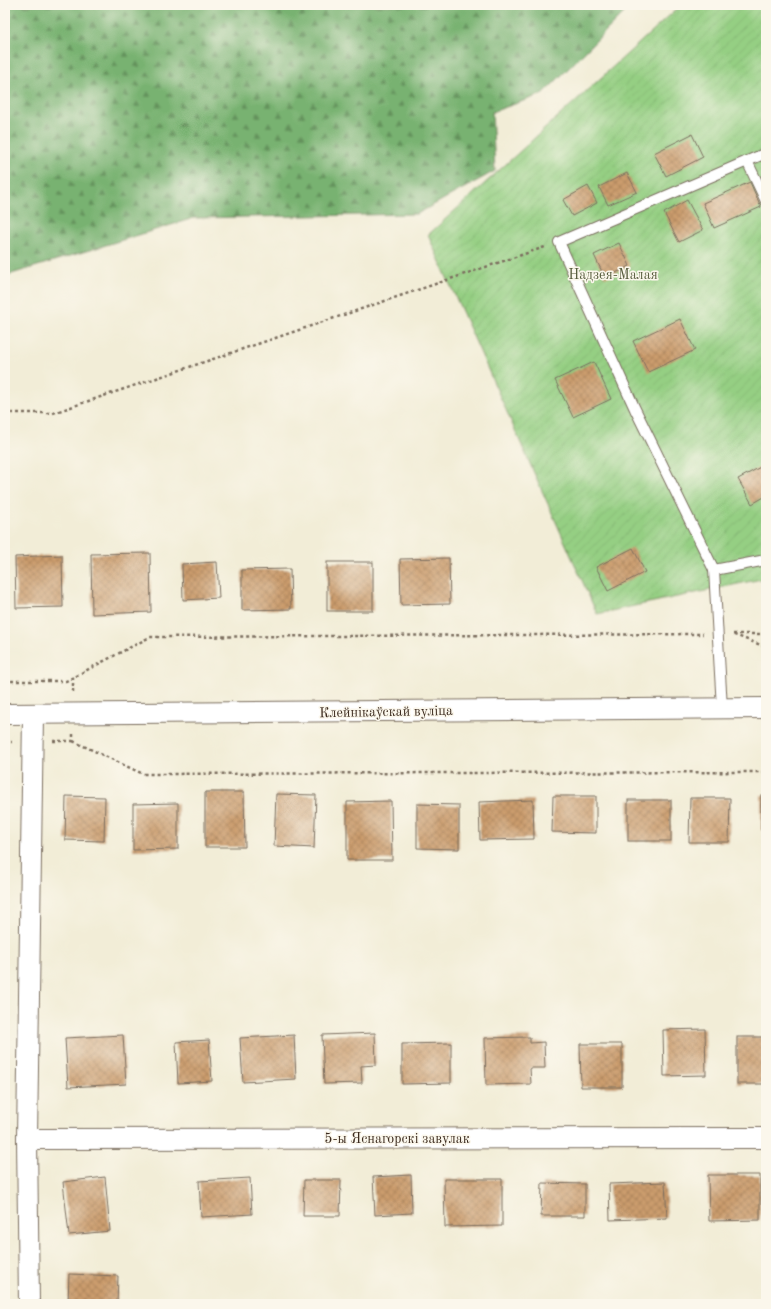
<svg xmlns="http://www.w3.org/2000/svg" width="771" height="1309" font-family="'Old Standard TT',serif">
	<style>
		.forest { fill: url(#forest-firs); stroke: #5a6e48 }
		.garden { fill: url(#garden-furrows); stroke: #687c50 }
		.building { fill: url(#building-cross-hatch) }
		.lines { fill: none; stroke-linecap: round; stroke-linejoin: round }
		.service-casing { stroke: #7b6e5f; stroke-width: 12 }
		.minor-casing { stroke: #7b6e5f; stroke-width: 22 }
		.path { stroke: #7b6e5f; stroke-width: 2.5; stroke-dasharray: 3 3; stroke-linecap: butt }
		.service { stroke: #fff; stroke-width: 10 }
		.minor { stroke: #fff; stroke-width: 20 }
		.labels { text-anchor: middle; stroke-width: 3; stroke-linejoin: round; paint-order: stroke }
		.park-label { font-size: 14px; fill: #565c3c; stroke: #fbf7ec }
		.street-label { font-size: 14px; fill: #3b2a1e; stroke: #fbf7ec }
	</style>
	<defs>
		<pattern id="forest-firs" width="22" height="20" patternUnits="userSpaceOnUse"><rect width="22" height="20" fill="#78b271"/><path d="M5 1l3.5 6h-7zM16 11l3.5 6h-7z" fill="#64915c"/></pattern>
		<pattern id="garden-furrows" width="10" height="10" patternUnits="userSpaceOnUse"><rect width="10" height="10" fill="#95cf83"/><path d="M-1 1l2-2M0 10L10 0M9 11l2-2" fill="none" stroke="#81b271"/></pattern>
		<pattern id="building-cross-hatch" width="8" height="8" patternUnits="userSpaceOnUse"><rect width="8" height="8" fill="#cb9c6d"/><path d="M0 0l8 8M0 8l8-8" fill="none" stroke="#a67f59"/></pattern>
	</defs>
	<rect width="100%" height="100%" fill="#fbf7ec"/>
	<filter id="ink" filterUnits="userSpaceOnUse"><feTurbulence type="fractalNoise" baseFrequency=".025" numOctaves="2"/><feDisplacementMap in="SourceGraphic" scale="8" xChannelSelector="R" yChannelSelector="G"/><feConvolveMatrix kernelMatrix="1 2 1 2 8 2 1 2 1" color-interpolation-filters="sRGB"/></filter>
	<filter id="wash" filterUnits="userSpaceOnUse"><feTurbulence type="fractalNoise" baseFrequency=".012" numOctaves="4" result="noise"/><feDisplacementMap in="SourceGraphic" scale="16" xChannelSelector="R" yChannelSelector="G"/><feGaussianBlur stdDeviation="0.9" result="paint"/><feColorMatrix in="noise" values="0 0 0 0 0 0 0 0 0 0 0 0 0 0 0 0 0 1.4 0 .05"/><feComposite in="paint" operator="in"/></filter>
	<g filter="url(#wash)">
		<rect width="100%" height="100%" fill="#f2edd7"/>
		<!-- forest -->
		<path class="forest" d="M5,5H632L543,94L492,112L495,171L417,214L194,218L5,276Z"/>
		<!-- garden -->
		<path class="garden" d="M681,5H766V578L597,614L428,235Z"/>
		<g id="blocks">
			<!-- building -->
			<g class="building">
				<path d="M692,134L703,157L666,176L654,153Z"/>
				<path d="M627,173L637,192L608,205L599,187Z"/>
				<path d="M750,182L761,207L714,228L703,203Z"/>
				<path d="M588,186L597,203L572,216L563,200Z"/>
				<path d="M687,200L703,230L679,242L664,213Z"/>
				<path d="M619,243L630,266L605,278L594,255Z"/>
				<path d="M680,319L695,350L648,372L633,341Z"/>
				<path d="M594,362L611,399L573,417L555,380Z"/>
				<path d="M766,464V496L752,504L738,479Z"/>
				<path d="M633,548L645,572L608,591L596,567Z"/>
				<path d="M150,553L151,612L92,614L91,554Z"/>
				<path d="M62,555L63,607L16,608L15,557Z"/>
				<path d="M449,558L450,604L401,605L400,559Z"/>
				<path d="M217,562L219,598L183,600L182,564Z"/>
				<rect x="327" y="562" width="46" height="49"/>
				<path d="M290,569L291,609L242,610V570Z"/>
				<path d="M205,792H244L245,847H205Z"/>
				<path d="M276,794L316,795L314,848L274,846Z"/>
				<rect x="761" y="795" width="5" height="35"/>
				<path d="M66,796L105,797L104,841L65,840Z"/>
				<path d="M553,796H596V833L552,832Z"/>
				<path d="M690,798H730L729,842H689Z"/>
				<path d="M533,800L534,839L480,840L479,802Z"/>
				<rect x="628" y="800" width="43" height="41"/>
				<path d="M391,801L392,860H347V802Z"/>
				<path d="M178,803V849L133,850V804Z"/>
				<path d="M417,804L459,805V849L417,848Z"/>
				<path d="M705,1029L706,1075L664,1076L663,1030Z"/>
				<path d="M375,1033L376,1065L361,1066L362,1083L324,1084L322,1035Z"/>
				<path d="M123,1035L126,1084L68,1087L65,1038Z"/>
				<path d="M294,1035L296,1079L243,1082L240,1038Z"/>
				<path d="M530,1037V1043L544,1042L545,1068H530L531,1084L486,1085L485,1038Z"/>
				<rect x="737" y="1037" width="29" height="47"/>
				<path d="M209,1040L212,1081L178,1083L176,1042Z"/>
				<path d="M451,1043V1083L402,1084V1044Z"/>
				<path d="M580,1044H622V1087H581Z"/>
				<path d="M411,1175L412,1213L375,1215L373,1177Z"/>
				<path d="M708,1175H760V1220L709,1221Z"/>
				<path d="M105,1177L110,1231L69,1235L63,1182Z"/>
				<path d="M250,1178L252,1214L201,1217L199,1181Z"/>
				<path d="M444,1179H502V1226L445,1227Z"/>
				<path d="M304,1180H341L340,1216H303Z"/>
				<path d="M665,1182L667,1218L610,1220L609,1184Z"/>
				<path d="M542,1183L585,1184V1216H541Z"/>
				<path d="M69,1274L118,1276L117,1304H68Z"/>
			</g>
		</g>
	</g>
	<g filter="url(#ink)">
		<use href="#blocks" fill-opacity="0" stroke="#7b6e5f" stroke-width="1"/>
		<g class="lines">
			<!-- service casing -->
			<g class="service-casing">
				<g id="service">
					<path d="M766,153L559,242L635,409L714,570L766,560"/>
					<path d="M747,161L766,201"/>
					<path d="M714,570L722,708"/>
				</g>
			</g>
			<!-- minor casing -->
			<g class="minor-casing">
				<g id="minor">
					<path d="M5,714L766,708"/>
					<path d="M27,1139L766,1138"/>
					<path d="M29,1304L27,1139L33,714"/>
				</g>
			</g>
			<!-- path -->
			<g class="path">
				<path d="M5,413H53L545,247"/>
				<path d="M766,634H732L766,647"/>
				<path d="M73,677V695"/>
				<path d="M5,681H66L150,637L703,634"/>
				<path d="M53,741H73V734"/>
				<path d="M73,741L143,774L766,772"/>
				<path d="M5,742H12"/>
			</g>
			<!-- service -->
			<use href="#service" class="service"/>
			<!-- minor -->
			<use href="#minor" class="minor"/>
		</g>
	</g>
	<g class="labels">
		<!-- park labels -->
		<g class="park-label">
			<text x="613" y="279">Надзея-Малая</text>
		</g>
		<!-- street labels -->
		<g class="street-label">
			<text transform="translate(386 711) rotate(-1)" y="5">Клейнікаўскай вуліца</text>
			<text x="397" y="1143">5-ы Яснагорскі завулак</text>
		</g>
	</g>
	<!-- margin -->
	<rect width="771" height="1309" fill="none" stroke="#fbf7ec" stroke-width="20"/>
</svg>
